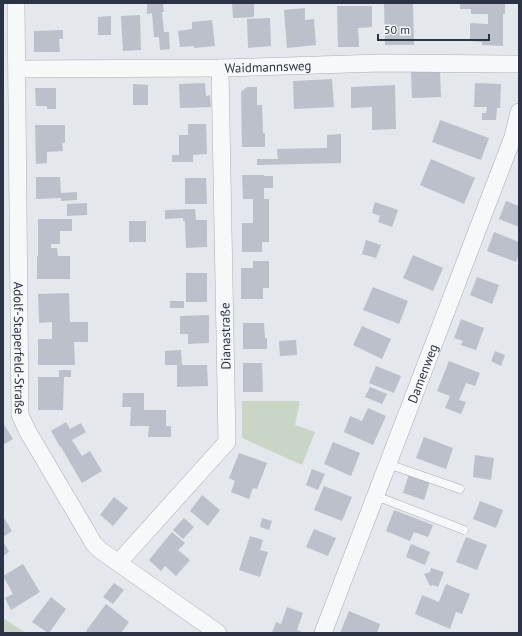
<svg xmlns="http://www.w3.org/2000/svg" width="522" height="636" font-family="'PT Sans',sans-serif">
	<style>
		.green { fill: #c9d6c5 }
		.building { fill: #bbc0ca }
		.lines { fill: none; stroke-linecap: round; stroke-linejoin: round }
		.lane-casing { stroke: #a9aeb7; stroke-width: 9 }
		.street-casing { stroke: #a9aeb7; stroke-width: 18 }
		.lane { stroke: #f7f8fa; stroke-width: 8 }
		.street { stroke: #f7f8fa; stroke-width: 17 }
		.labels { text-anchor: middle; stroke-width: 3.5; stroke-linejoin: round; paint-order: stroke }
		.street-label { font-size: 13px; fill: #2b3445; stroke: #f4f6f9 }
	</style>
	<rect width="100%" height="100%" fill="#e4e7ec"/>
	<!-- green -->
	<g class="green">
		<path d="M242,401H300L295,425L315,432L302,465L242,438Z"/>
		<path d="M3,618L26,633H3Z"/>
	</g>
	<!-- building -->
	<g class="building">
		<path d="M147,3H163L164,12H162L164,32H169L170,49L160,50L159,37H154L152,13L147,14Z"/>
		<path d="M232,3H254V17L233,18Z"/>
		<path d="M384,3H413L414,45H385Z"/>
		<path d="M460,3H505V14H503V46L482,45V42L470,41V23L488,24V14H471V9H460Z"/>
		<path d="M337,6H372V27L358,28L359,47H338Z"/>
		<path d="M305,8V20L314,19L316,45L287,48L284,10Z"/>
		<path d="M140,15L141,50L123,51L121,16Z"/>
		<path d="M111,16V35H98V17Z"/>
		<path d="M270,18L271,46L248,48L247,19Z"/>
		<path d="M212,20L215,46L194,48V46L180,47L178,31L192,29V22Z"/>
		<path d="M63,30V39H59L60,52H34V31Z"/>
		<path d="M411,71H440L441,97L412,98Z"/>
		<path d="M332,79L334,107L294,109L293,81Z"/>
		<path d="M205,83L206,96L210,95L211,107L180,108L179,84Z"/>
		<path d="M475,83L501,84L500,108H497L496,120H482V113H486L487,107H474Z"/>
		<path d="M133,84L148,85V105H133Z"/>
		<path d="M395,85L396,129L372,130V107L351,108V87Z"/>
		<path d="M247,87H257V105H262L263,133H265V147H242L241,92Z"/>
		<path d="M35,88H56V109H47V106H36Z"/>
		<path d="M440,120L489,138L481,160L432,142Z"/>
		<path d="M188,124H206L207,154L193,155V162H172V155H179V135H188Z"/>
		<path d="M35,125H65V143H62L63,151L47,152V163L36,164Z"/>
		<path d="M341,134V163L257,165V159H278L277,149L327,148V135Z"/>
		<path d="M431,159L475,178L464,204L420,185Z"/>
		<path d="M242,175H264V176H273V188H264V199H269V242H262V252H242V223H253V199H243Z"/>
		<path d="M36,177H60L61,193L77,192V200L61,201V198L36,199Z"/>
		<path d="M185,178H206L207,204H185Z"/>
		<path d="M506,201L519,206V227L499,219Z"/>
		<path d="M375,202L398,210L392,227L378,222L380,216L372,213Z"/>
		<path d="M87,203V215L67,216V204Z"/>
		<path d="M195,209L196,220H207V247L186,248L185,221H183V218L165,219V210Z"/>
		<path d="M38,219H72V231H60V244H51V248H57L58,256H70V279H37V257L38,256Z"/>
		<rect x="129" y="221" width="17" height="21"/>
		<path d="M494,232L519,242V255L516,262L487,251Z"/>
		<path d="M366,240L381,245L376,258L362,254Z"/>
		<path d="M413,255L443,268L433,291L403,278Z"/>
		<path d="M253,261H269V288H263V299H241V268H253Z"/>
		<rect x="186" y="273" width="21" height="29"/>
		<path d="M477,277L499,285L492,304L470,295Z"/>
		<path d="M373,287L408,301L399,324L363,310Z"/>
		<path d="M69,293L70,322H88V342H74L75,365H38V339H52V322L39,323L38,294Z"/>
		<rect x="170" y="301" width="14" height="7"/>
		<path d="M209,315V343L188,344V334H180V316Z"/>
		<path d="M461,319L484,328L476,350L461,345L463,341L454,338Z"/>
		<path d="M243,323H264L265,338H267V349H243Z"/>
		<path d="M362,326L391,339L382,359L353,345Z"/>
		<path d="M296,340L297,355L280,356L279,341Z"/>
		<path d="M181,350L182,365H207L208,386L177,387V365H165V351Z"/>
		<path d="M495,351L505,355L501,366L491,361Z"/>
		<path d="M449,361L480,373L475,386L466,383L459,400L466,402L461,414L445,408L450,396L437,391Z"/>
		<path d="M243,363H262L263,392H243Z"/>
		<path d="M376,366L401,376L394,393L369,383Z"/>
		<path d="M59,370H71V377H64L63,410H38V377H59Z"/>
		<path d="M370,387L387,394L382,404L365,397Z"/>
		<path d="M123,393H144V410H166V426H171V437H148L149,426H130L131,407H122Z"/>
		<path d="M368,408L386,416L373,445L344,432L350,416L362,421Z"/>
		<path d="M66,422L70,429L81,423L86,432L72,440L82,456L90,451L102,471L82,483L61,447H60L51,431Z"/>
		<path d="M3,423L13,439L3,445Z"/>
		<path d="M424,437L453,448L446,469L416,458Z"/>
		<path d="M333,442L360,453L351,476L324,464Z"/>
		<path d="M239,453L267,463L257,489L253,488L249,499L231,492L235,481L229,478Z"/>
		<path d="M475,455L494,458L491,480L473,477Z"/>
		<path d="M312,469L325,474L318,490L306,485Z"/>
		<path d="M409,474L430,481L424,500L403,493Z"/>
		<path d="M324,486L352,497L342,521L314,510Z"/>
		<path d="M202,495L220,510L208,526L190,511Z"/>
		<path d="M114,497L128,508L113,526L100,515Z"/>
		<path d="M480,501L503,510L496,528L473,519Z"/>
		<path d="M394,510L433,525L428,537L414,532L410,541L386,531Z"/>
		<path d="M3,518H4L12,531L3,537Z"/>
		<path d="M184,518L194,527L183,539L173,530Z"/>
		<path d="M262,518L272,521L269,530L260,527Z"/>
		<path d="M314,529L336,538L328,556L306,547Z"/>
		<path d="M172,532L185,543L178,550L190,560L176,576L165,566L161,571L149,560Z"/>
		<path d="M250,536L263,540L260,550L268,552L260,577L239,570Z"/>
		<path d="M466,537L487,545L477,570L456,562Z"/>
		<path d="M3,541L9,552L3,556Z"/>
		<path d="M411,544L430,552L425,565L406,557Z"/>
		<path d="M23,564L40,592L11,610L5,598L13,594L3,576Z"/>
		<path d="M431,568L444,572L438,587L433,585L430,586L424,574L430,572Z"/>
		<path d="M114,583L124,590L113,604L103,597Z"/>
		<path d="M446,584L470,594L462,614L456,612L450,629L415,614L422,595L439,602Z"/>
		<path d="M51,597L66,609L49,633H48L32,622Z"/>
		<path d="M106,604L129,622L121,633H88L86,631Z"/>
		<path d="M287,607L303,613L297,630L304,633H272L276,622L281,624Z"/>
		<path d="M349,611L380,624L377,633H340Z"/>
	</g>
	<g class="lines">
		<!-- lane casing -->
		<g class="lane-casing">
			<g id="lane">
				<path d="M388,464L460,489"/>
				<path d="M376,496L464,530"/>
			</g>
		</g>
		<!-- street casing -->
		<g class="street-casing">
			<g id="street">
				<path id="s1" d="M16,3L20,415L28,432L94,544L100,550L218,633"/>
				<path id="s2" d="M17,69L220,68L381,63L519,64"/>
				<path d="M119,562L227,442L220,68"/>
				<path id="s3" d="M323,633L513,137L519,112"/>
			</g>
		</g>
		<!-- lane -->
		<use href="#lane" class="lane"/>
		<!-- street -->
		<use href="#street" class="street"/>
	</g>
	<g class="labels">
		<!-- street labels -->
		<g class="street-label">
			<text dy="5" stroke="none"><textPath href="#s2" startOffset="251">Waidmannsweg</textPath></text>
			<text transform="translate(225 336) rotate(-91)" y="5">Dianastraße</text>
			<text dy="5" stroke="none"><textPath href="#s1" startOffset="345">Adolf-Staperfeld-Straße</textPath></text>
			<text dy="5" stroke="none"><textPath href="#s3" startOffset="278">Damenweg</textPath></text>
		</g>
	</g>
	<!-- border -->
	<rect width="522" height="636" fill="none" stroke="#2b3445" stroke-width="8"/>
	<!-- scale -->
	<path d="M378 34v6h111v-6" fill="none" stroke="#2b3445" stroke-width="2"/>
	<text x="384" y="34" font-size="12" fill="#2b3445" stroke="#f4f6f9" stroke-width="3" paint-order="stroke">50 m</text>
</svg>
